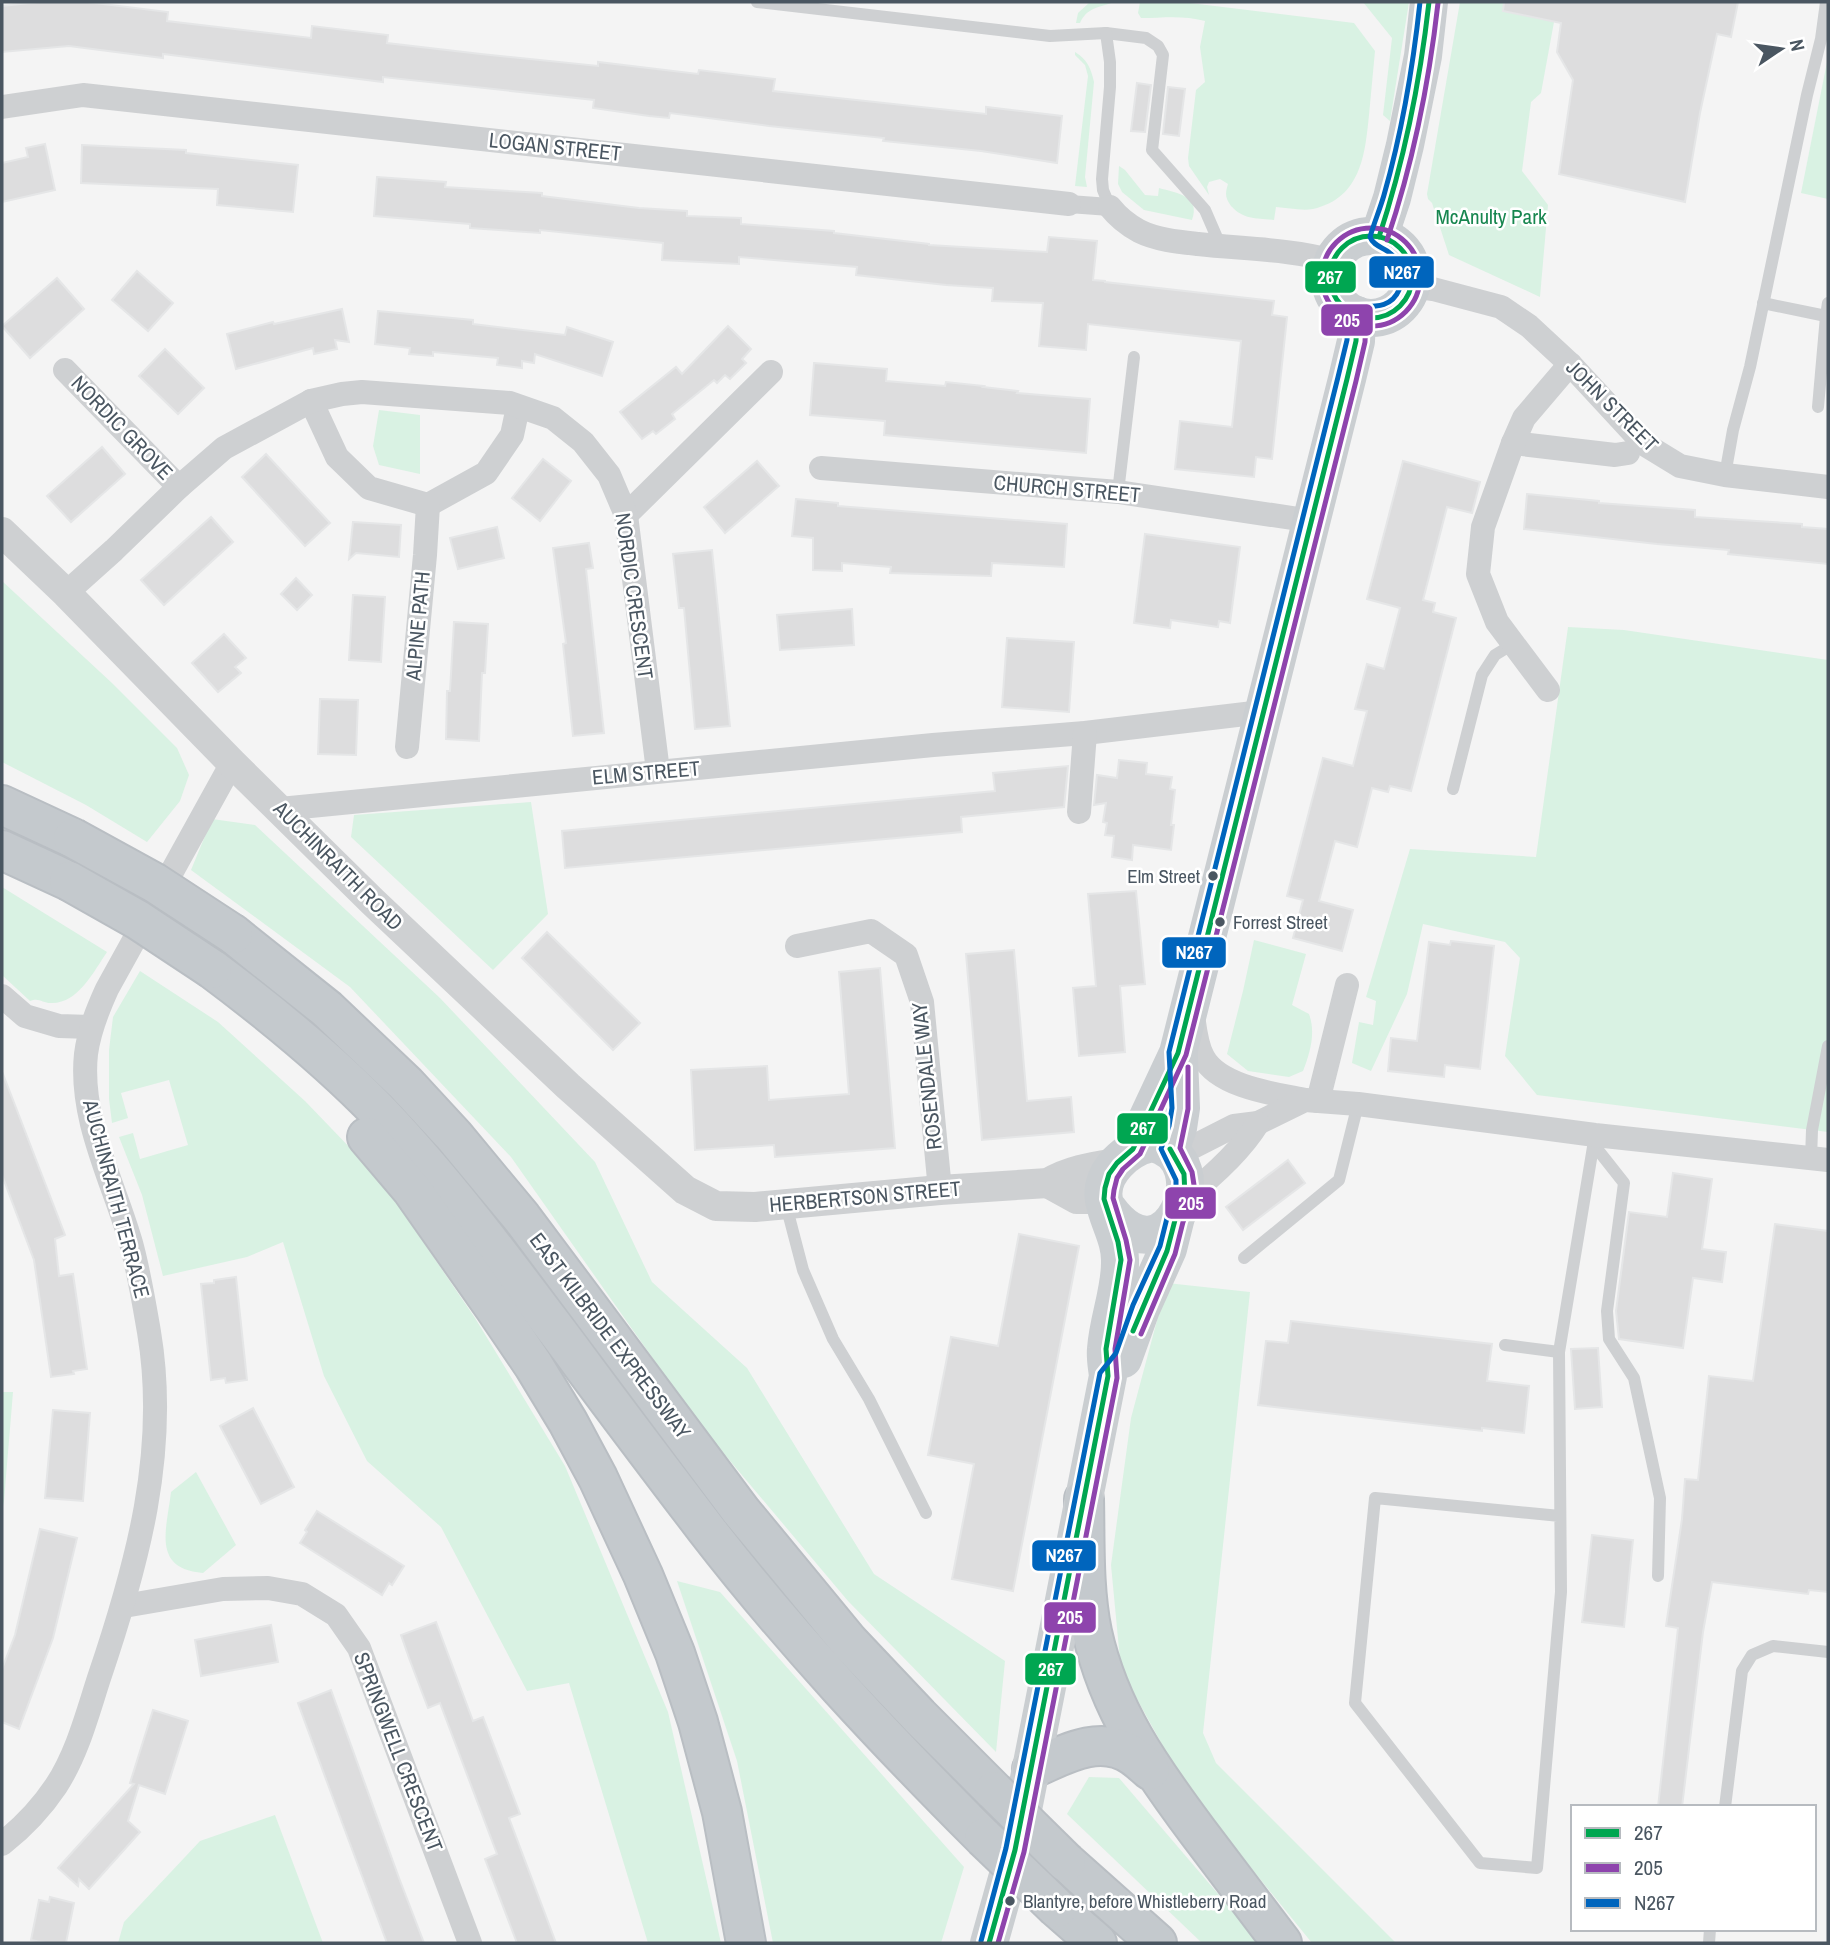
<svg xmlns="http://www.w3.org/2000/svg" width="1830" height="1945" font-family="'Archivo Narrow',sans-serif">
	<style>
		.green { fill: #d9f2e3 }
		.building { fill: #ddddde; stroke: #e5e6e7; stroke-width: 2 }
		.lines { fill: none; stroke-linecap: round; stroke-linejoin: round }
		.trunk-casing { stroke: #b9bec3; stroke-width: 42 }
		.service { stroke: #ced0d2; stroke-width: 12 }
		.pedestrian { stroke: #ced0d2; stroke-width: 18 }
		.minor { stroke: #ced0d2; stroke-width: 24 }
		.tertiary { stroke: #ced0d2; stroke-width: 30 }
		.primary { stroke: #caced1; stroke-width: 38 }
		.trunk { stroke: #c4c9cd; stroke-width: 38 }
		.trunk-bridge-casing { stroke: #b9bec3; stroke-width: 42; stroke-linecap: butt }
		.trunk-bridge { stroke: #c4c9cd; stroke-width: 38 }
		.bus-1-casing { stroke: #fff; stroke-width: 10 }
		.bus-2-casing { stroke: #fff; stroke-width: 10 }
		.bus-3-casing { stroke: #fff; stroke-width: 10 }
		.bus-1 { stroke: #00a651; stroke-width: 5 }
		.bus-2 { stroke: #8e44ad; stroke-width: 5 }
		.bus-3 { stroke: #0065bd; stroke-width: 5 }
		.bus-dot { fill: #4a5661; stroke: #fff; stroke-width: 2.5 }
		.labels { text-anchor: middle; stroke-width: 5; stroke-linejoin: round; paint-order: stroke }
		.bus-label { font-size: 19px; fill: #4a5661; stroke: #fff; text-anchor: start }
		.street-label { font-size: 21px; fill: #4a5661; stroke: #fff }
		.park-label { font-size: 21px; fill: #17864f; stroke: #fff }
		.line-badge { stroke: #fff; stroke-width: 2.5 }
		.badge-label { font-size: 19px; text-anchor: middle; font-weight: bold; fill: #fff }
	</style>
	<rect width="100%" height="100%" fill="#f4f4f4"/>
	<!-- green -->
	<g class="green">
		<path d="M1090,2H1114C1099,8 1087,7 1080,23H1076L1078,13Z"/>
		<path d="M1140,2H1182L1354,23L1375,51C1373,72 1371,94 1369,115C1365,155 1361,198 1313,209C1302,211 1288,208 1276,207L1274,220C1256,218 1244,220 1231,206C1225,198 1225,193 1228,184L1220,179L1209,182L1207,187L1209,195L1189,166L1188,158L1196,90L1205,82L1200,47L1205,21C1183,15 1163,18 1141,18L1138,13Z"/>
		<path d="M1363,2H1409L1390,121L1383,115L1392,38Z"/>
		<path d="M1460,2H1529L1527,16L1554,22L1541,93L1531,102L1522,171L1548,205L1540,297L1449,255L1432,203L1428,199L1427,194Z"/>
		<path d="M1075,52C1088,60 1091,69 1094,82L1085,177L1087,187L1075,186L1088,76L1085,65L1075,55Z"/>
		<path d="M1828,57V199L1801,193Z"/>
		<path d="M1119,166L1125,170L1145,195L1158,196L1159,188C1177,193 1201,196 1192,220L1144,210L1122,192L1118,184Z"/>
		<path d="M379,410L420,415V474L379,465L373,446Z"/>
		<path d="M2,581L113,684L177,748L189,775L180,801L147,842L86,805L2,762Z"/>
		<path d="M1568,627L1624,630L1828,660V1132L1537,1095L1505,1056L1520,958L1505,942L1423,924L1407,994L1371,1071L1352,1063L1359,1022L1373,1025L1376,1001L1366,997L1410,849L1536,857Z"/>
		<path d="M531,802L548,914L493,970L351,837L354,815Z"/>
		<path d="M212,819L255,825L440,998L595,1162L652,1282L747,1368L874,1574L1005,1661L996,1752L848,1601L699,1424L511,1157L350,987L191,870Z"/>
		<path d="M2,887L107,952C94,971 78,1004 51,1003C42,1003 39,997 30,1001L2,975Z"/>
		<path d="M1254,940L1306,954L1292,1005L1309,1014C1316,1033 1310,1053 1303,1071L1289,1077L1248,1071L1227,1054L1243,991Z"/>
		<path d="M140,971L218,1022L305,1101L381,1180L475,1318L565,1466L668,1712L721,1943H648L569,1683L527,1691L441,1527L367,1461L324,1376L283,1242L247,1257L163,1276L142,1195L119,1137L133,1133L140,1159L188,1145L169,1080L121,1093L128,1118L112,1123L109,1099V1050L113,1017Z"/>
		<path d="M1167,1283L1250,1292L1203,1733L1216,1763L1396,1943H1312L1186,1788L1121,1670L1111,1565L1131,1418Z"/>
		<path d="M2,1392H13L4,1501L2,1510Z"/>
		<path d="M196,1472L236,1545L203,1573C151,1569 167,1528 171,1492Z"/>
		<path d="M677,1581L720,1592L964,1867L941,1943H773L737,1761Z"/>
		<path d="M1089,1777L1119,1778L1260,1943H1202L1067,1814Z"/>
		<path d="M275,1815L323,1943H118L124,1922L200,1841Z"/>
	</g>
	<!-- building -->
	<g class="building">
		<path d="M39,2H87L168,12L167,21L311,38L312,26L388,35L387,43L481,54L598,66V62L698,74L699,70L775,79L773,91L986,114V107L1062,116L1057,163L981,151L883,141L884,138L769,126L670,113L669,118L649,116L593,108L594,100L383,77V82L163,54V58L69,46L2,52V6Z"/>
		<path d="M1504,2H1738L1731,37L1717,34L1700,113L1685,202L1559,174L1573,80L1557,52L1561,23L1503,11Z"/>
		<path d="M1137,83L1151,85L1145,132L1131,131Z"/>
		<path d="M1168,87L1185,89L1179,136L1163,134Z"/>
		<path d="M45,144L55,190L2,202V163L28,157L26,148Z"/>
		<path d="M82,145L186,150V153L298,165L293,212L217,205L218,189L81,183Z"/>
		<path d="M377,177L446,182L445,187L542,193V196L639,208L687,211V216L741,218V224L834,231V233L929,244V245L1047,252L1049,237L1097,241L1093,280L1105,281V282L1274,301L1272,315L1287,317L1272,459L1256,457L1254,477L1175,469L1180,421L1232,427L1241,341L1088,324L1086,350L1039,346L1043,303L992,301L993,288L946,285L856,275L857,267L739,257V264L662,260L663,243L540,230V233L470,228V224L374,216Z"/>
		<path d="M137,271L173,303L148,331L112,300Z"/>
		<path d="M57,278L84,309L30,358L2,326Z"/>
		<path d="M342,309L349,342L335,340L337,349L314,354L313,348L236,369L227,334L273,322L274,324Z"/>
		<path d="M378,311L473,320V324L565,335L567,327L613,342L602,376L535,354L534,363L522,361V368L497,365L498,358L433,352V356L409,354L410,348L375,344Z"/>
		<path d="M728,326L751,349L742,359L746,363L730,379L725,375L717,383L714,380L672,414L675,419L656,434L653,431L642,439L620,412L676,367L682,374Z"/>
		<path d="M165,349L204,388L178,414L139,376Z"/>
		<path d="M814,363L887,369L886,381L945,386L946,382L984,386L983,387L1018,391L1017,393L1090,399L1086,453L884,435L885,421L810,415Z"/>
		<path d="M102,447L125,474L71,522L47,496Z"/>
		<path d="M266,454L330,523L305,546L242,477Z"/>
		<path d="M543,459L571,481L540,521L512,498Z"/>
		<path d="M757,461L779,486L725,533L704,507Z"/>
		<path d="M1403,461L1480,482L1472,513L1447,507L1423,600L1435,603L1433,612L1456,618L1411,791L1390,786L1388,792L1372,788L1357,847L1335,841L1319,901L1353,910L1342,951L1293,938L1303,900L1287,896L1323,758L1353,766L1367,711L1355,709L1367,664L1384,669L1400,608L1367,599Z"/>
		<path d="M1527,494L1599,501V503L1695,510V517L1802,524V527L1828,529V564L1728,554L1729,550L1657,544L1524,529Z"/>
		<path d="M796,499L838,503V506L1067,524L1064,567L992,563L991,576L890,573L891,567L842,563V571L813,570V538L792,536Z"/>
		<path d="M211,517L233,542L164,605L141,580Z"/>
		<path d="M353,522L401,525L399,557L356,553L349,559Z"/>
		<path d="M497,527L504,558L458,569L450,538Z"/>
		<path d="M1145,534L1240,547L1230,623L1219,621L1218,627L1171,620L1170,628L1134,623Z"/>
		<path d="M589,543L593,568L586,569L604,733L573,736L563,644L566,643L553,548Z"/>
		<path d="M712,550L730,726L695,729L684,608H679L673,554Z"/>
		<path d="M296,578L312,595L297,610L281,594Z"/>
		<path d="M353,595L385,597L381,662L349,660Z"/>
		<path d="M852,609L854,645L780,650L777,615Z"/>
		<path d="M454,622L488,624L485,673H482L479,741L446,739L447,691H450Z"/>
		<path d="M224,634L246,658L235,667L241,673L218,692L192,663Z"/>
		<path d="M1007,638L1074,642L1069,712L1002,707Z"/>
		<path d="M320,699L358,700L356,755L318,754Z"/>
		<path d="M1119,760L1147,763L1146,774L1172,777L1170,789L1175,790L1171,825H1174L1171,850L1133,845L1132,860L1112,857L1114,836L1105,835L1107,823L1103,822L1106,803L1094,805L1097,775L1117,778Z"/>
		<path d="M1068,766L1064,807L961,817L962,832L565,868L562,831L995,791L993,773Z"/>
		<path d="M1136,891L1145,984L1120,986L1125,1052L1079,1056L1073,988L1096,986L1088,894Z"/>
		<path d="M547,932L640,1023L613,1050L522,958Z"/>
		<path d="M1451,941L1494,946L1480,1069L1445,1065L1444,1077L1388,1071L1391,1038L1417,1041L1429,942L1450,945Z"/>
		<path d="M1014,950L1027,1101L1071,1097L1074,1132L982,1140L966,954Z"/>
		<path d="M880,968L895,1148L775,1157L774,1145L695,1150L691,1070L767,1066L769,1100L849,1094L839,972Z"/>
		<path d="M3,1074L65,1235L55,1239L59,1276L73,1274L87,1369L73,1371L74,1374L51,1377L34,1260L2,1175V1075Z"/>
		<path d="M1288,1160L1305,1183L1243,1230L1226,1207Z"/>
		<path d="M1673,1173L1712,1179L1702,1249L1726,1252L1722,1282L1693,1278L1683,1348L1619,1339L1616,1311L1629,1212L1667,1217Z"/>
		<path d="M1775,1224L1828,1231V1592L1809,1590L1808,1594L1712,1582L1703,1632L1682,1807H1658L1678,1628L1666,1626L1682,1519L1685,1479L1698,1480L1709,1376L1753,1381Z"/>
		<path d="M1019,1234L1079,1246L1013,1591L952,1579L974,1464L928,1455L951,1337L998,1346Z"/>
		<path d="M236,1277L247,1380L226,1383L225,1378L211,1380L201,1284L214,1283V1280Z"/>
		<path d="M1291,1321L1492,1344L1487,1381L1529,1386L1524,1433L1482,1428V1431L1258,1405L1266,1341L1288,1343Z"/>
		<path d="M1598,1348L1602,1407L1575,1409L1571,1349Z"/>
		<path d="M253,1408L294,1487L261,1504L220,1426Z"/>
		<path d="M53,1410L90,1413L83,1501L45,1498Z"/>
		<path d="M317,1511L404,1566L392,1585L389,1583L382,1595L300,1543L307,1532L305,1530Z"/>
		<path d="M40,1529L77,1538L53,1638L19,1729L2,1722V1669L15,1635Z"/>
		<path d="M1592,1535L1633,1540L1624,1627L1582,1622Z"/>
		<path d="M436,1622L473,1721L483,1717L520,1814L509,1818L556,1943H517L485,1859L497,1854L440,1703L428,1708L409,1658L401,1635Z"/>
		<path d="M271,1625L278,1662L201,1676L195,1640Z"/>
		<path d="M331,1690L399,1878L424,1943H387L327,1782L298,1703Z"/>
		<path d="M153,1710L188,1721L165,1794L139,1785L128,1821L140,1832L89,1889L79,1879L78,1886L58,1868L134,1784L130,1783Z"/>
		<path d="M50,1897L74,1903L66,1943H46L31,1940L39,1900L49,1902Z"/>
	</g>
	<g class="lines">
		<!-- trunk casing -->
		<g class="trunk-casing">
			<g id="trunk">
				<path d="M2,805L73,838"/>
				<path d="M2,850L69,881"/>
				<path d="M233,934L327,1009L406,1084L454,1136L522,1218L741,1511L849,1642L919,1716L994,1791"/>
				<path d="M212,969C271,1013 330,1061 381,1114C451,1188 511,1270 572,1351C616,1411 661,1470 706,1529C791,1639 886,1740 984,1838"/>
				<path d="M367,1137L412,1190L494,1307L534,1366L568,1422L598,1478L643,1575L675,1653L698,1722L722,1812L746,1943"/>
				<path d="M1084,1499C1085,1543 1083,1588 1092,1632C1109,1710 1151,1769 1198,1832C1226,1869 1254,1906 1282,1943"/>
				<path d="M1032,1769C1063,1755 1100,1733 1133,1756C1139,1760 1144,1765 1150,1770"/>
				<path d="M1066,1862L1157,1943"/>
				<path d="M1057,1908L1097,1943"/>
			</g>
		</g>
		<!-- service -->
		<g class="service">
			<path d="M757,2L1050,36L1106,33L1146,38L1158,46L1163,55L1152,150L1205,210L1221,247"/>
			<path d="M1106,33L1110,62V87L1102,179L1103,190L1110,207"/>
			<path d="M1763,303L1826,316L1828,303"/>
			<path d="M1818,407L1826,316"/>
			<path d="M1725,475L1733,430L1750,367L1807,95L1821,39L1826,2"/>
			<path d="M1118,492L1134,357"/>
			<path d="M1453,789L1482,675L1495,655L1513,644"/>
			<path d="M1594,1145L1624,1183L1607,1311L1609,1339L1634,1378L1660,1498L1658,1576"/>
			<path d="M1811,1159L1812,1130L1828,1046"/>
			<path d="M786,1205L803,1270L833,1339L869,1399L926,1513"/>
			<path d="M1244,1258L1339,1180L1358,1104"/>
			<path d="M1505,1345L1559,1352"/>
			<path d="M1560,1516L1375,1498L1355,1703L1480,1863L1537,1868L1561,1592L1559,1352L1595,1135"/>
			<path d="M1725,1807L1742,1671L1752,1655L1773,1646L1828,1652"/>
			<path d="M1709,1943L1710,1929"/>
		</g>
		<!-- pedestrian -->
		<path class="pedestrian" d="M1069,204L1110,207"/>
		<!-- minor -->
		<g class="minor">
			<path d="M2,107L83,95L1069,204"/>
			<path d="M1110,207C1118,217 1128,225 1139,231C1157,240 1179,242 1198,244C1243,249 1290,249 1334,261"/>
			<path d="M1411,286L1433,289L1501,307L1529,326L1570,364L1644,444L1680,466L1725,475L1828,487"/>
			<path d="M65,370L179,487"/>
			<path d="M311,401L337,457L369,488L428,505L486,473L512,435L518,407"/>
			<path d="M1513,443L1615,455L1628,453"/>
			<path d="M821,468L1118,492L1312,521"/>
			<path d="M626,515L771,372"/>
			<path d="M66,593L114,550L179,487L224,448L311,401L342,394L362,392L510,403L553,418L583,442L609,475L626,515L658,771"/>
			<path d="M1548,690L1497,622L1478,574L1483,527L1513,443L1524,418L1570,364"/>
			<path d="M407,747L425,555L428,505"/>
			<path d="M280,809L933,745L1085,733L1262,712"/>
			<path d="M1079,812L1085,733"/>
			<path d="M797,946L871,931L906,955L922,1002L940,1190"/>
			<path d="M2,996L25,1016L59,1026L91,1027"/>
			<path d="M1193,1015C1195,1029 1196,1044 1203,1057C1219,1087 1275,1094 1305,1100"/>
			<path d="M1318,1101L1347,985"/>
			<path d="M1175,1156L1234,1126L1258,1123L1305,1100L1358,1104L1595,1135L1828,1160"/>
			<path d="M1185,1198C1212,1177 1240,1152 1258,1123"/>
			<path d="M124,1606L223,1589L268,1588L302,1594L336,1615L359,1648L470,1943"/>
			<path d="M2,1844C22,1828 42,1807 56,1786C77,1754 87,1715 99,1678C137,1566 169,1451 149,1332C144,1303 139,1272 131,1243C114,1183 79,1119 86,1054C89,1031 97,1011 107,989L232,763"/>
		</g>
		<!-- tertiary -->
		<g class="tertiary">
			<path d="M2,532L66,593L232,763L373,902L568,1086L685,1190L716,1206L755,1207L940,1190L1048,1183C1070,1170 1092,1167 1117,1163"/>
			<path d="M1048,1183L1077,1199H1104"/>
		</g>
		<!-- primary -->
		<g class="primary">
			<circle cx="1371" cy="277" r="41"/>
			<path d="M1379,237L1392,198L1405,145L1423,56L1429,2"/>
			<path d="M1133,1149L1178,1053L1347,379L1356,341L1357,315"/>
			<path d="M1170,1149L1178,1128L1181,1108L1179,1058"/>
			<path d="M1123,1359L1141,1309L1168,1249L1176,1217"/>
			<path d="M989,1943L1015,1850L1108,1376C1107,1367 1105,1358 1106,1349C1108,1320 1120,1292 1120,1263C1121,1240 1108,1222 1104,1200C1099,1172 1128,1148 1152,1143C1223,1158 1166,1289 1108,1209"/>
		</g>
		<!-- trunk -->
		<use href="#trunk" class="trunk"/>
		<!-- trunk-bridge casing -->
		<g class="trunk-bridge-casing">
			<g id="trunk-bridge">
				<path d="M73,838L155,883L233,934"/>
				<path d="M69,881L138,920L212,969"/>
				<path d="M994,1791L1066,1862"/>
				<path d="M984,1838L1057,1908"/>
			</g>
		</g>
		<!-- trunk-bridge -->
		<use href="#trunk-bridge" class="trunk-bridge"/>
		<!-- bus-1 casing -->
		<g class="bus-1-casing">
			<g id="bus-1">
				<circle cx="1371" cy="277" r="41"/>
				<path d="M1379,237C1404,161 1420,82 1429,2"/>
				<path d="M1133,1331L1167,1251L1175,1220L1185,1196L1184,1174L1170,1149"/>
				<path d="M989,1943L1015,1850L1108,1376L1106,1349L1121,1260L1118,1242L1104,1199L1105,1188L1109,1174L1117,1163L1133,1149L1178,1053L1347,379L1356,341L1357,315"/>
			</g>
		</g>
		<!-- bus-2 casing -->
		<g class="bus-2-casing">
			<g id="bus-2">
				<circle cx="1371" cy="277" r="49"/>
				<path d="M1387,240C1413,163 1429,83 1438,3"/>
				<path d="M1141,1334L1175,1254L1183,1222L1193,1197L1194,1185L1192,1172L1180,1148L1188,1109V1067"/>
				<path d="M998,1943L1024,1852L1117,1378L1115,1349L1130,1260L1126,1240L1113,1198L1114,1190L1117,1178L1123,1169L1140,1154L1186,1055L1356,381L1365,342L1366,315"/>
			</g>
		</g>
		<!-- bus-3 casing -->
		<g class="bus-3-casing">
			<path id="bus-3" d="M981,1941L1006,1848L1100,1373L1116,1353L1133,1305L1160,1246L1168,1214L1176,1197V1180L1161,1149L1169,1126L1172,1108L1169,1052L1338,377L1347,340L1348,313L1355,307C1372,306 1391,309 1399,290C1405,278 1402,263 1391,254C1384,247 1374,247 1370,237C1374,223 1380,209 1384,195C1402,132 1413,67 1420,2"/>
		</g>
		<!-- bus-1 -->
		<use href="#bus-1" class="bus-1"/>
		<!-- bus-2 -->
		<use href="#bus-2" class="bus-2"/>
		<!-- bus-3 -->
		<use href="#bus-3" class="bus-3"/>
	</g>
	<!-- markers -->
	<g class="bus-dot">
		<circle cx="1213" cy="876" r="6"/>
		<circle cx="1220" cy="922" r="6"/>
		<circle cx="1010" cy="1901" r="6"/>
	</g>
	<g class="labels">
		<!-- bus labels -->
		<g class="bus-label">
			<text x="1200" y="883" text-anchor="end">Elm Street</text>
			<text x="1233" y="929">Forrest Street</text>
			<text x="1023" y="1908">Blantyre, before Whistleberry Road</text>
		</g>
		<!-- street labels -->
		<g class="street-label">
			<text transform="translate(555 147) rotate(6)" y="7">LOGAN STREET</text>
			<text transform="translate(1612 406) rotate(45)" y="7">JOHN STREET</text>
			<text transform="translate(122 428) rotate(46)" y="7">NORDIC GROVE</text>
			<text transform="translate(1067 489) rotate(5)" y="7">CHURCH STREET</text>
			<text transform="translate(634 596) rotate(82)" y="7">NORDIC CRESCENT</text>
			<text transform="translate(418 626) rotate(-85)" y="7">ALPINE PATH</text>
			<text transform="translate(646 773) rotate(-5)" y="7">ELM STREET</text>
			<text transform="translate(338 866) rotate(45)" y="7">AUCHINRAITH ROAD</text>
			<text transform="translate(927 1076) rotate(-96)" y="7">ROSENDALE WAY</text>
			<text transform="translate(865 1197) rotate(-5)" y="7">HERBERTSON STREET</text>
			<text transform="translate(116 1199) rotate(75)" y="7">AUCHINRAITH TERRACE</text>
			<text transform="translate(610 1336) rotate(53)" y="7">EAST KILBRIDE EXPRESSWAY</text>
			<text transform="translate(398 1752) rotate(69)" y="7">SPRINGWELL CRESCENT</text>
		</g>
		<!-- park labels -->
		<g class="park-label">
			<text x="1491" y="224">McAnulty Park</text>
		</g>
	</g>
	<g class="line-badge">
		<rect x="1368" y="255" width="67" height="34" rx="7" fill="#0065bd"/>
		<rect x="1304" y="260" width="53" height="34" rx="7" fill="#00a651"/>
		<rect x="1320" y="303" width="54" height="34" rx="7" fill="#8e44ad"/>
		<rect x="1161" y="936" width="66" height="33" rx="7" fill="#0065bd"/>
		<rect x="1116" y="1112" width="53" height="33" rx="7" fill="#00a651"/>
		<rect x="1164" y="1186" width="53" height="34" rx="7" fill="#8e44ad"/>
		<rect x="1031" y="1539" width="66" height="33" rx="7" fill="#0065bd"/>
		<rect x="1043" y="1601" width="54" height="33" rx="7" fill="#8e44ad"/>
		<rect x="1024" y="1652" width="53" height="34" rx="7" fill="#00a651"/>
	</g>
	<g class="badge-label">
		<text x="1402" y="279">N267</text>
		<text x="1330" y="284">267</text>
		<text x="1347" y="327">205</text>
		<text x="1194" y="959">N267</text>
		<text x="1143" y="1135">267</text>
		<text x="1191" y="1210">205</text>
		<text x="1064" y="1562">N267</text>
		<text x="1070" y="1624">205</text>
		<text x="1051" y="1676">267</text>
	</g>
	<!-- border -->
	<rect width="1830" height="1945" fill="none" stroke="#4a5661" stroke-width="7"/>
	<!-- legend -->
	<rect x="1571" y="1805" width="245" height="126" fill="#ffffff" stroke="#b7bbc0" stroke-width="2"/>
	<rect x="1585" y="1828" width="35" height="10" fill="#00a651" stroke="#b7bbc0" stroke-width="2"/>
	<text x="1634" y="1840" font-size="21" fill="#4a5661">267</text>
	<rect x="1585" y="1863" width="35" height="10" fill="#8e44ad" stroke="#b7bbc0" stroke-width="2"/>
	<text x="1634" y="1875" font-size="21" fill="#4a5661">205</text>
	<rect x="1585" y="1898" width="35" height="10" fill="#0065bd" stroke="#b7bbc0" stroke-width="2"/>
	<text x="1634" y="1910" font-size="21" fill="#4a5661">N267</text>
	<!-- north arrow -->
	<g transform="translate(1781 49) rotate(77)" stroke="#ffffff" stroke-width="5" paint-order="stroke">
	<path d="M0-5L12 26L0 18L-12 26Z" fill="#4a5661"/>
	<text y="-10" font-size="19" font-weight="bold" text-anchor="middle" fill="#4a5661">N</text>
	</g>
</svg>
